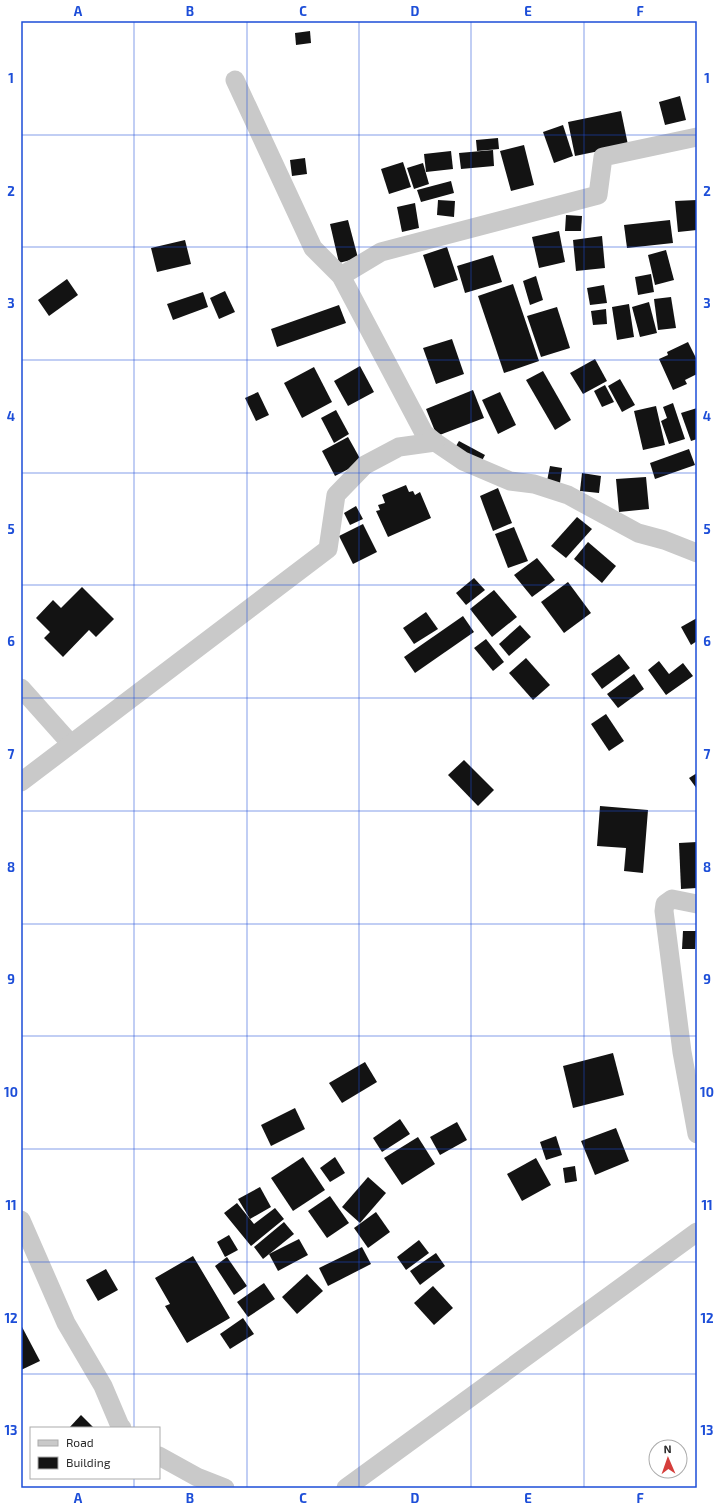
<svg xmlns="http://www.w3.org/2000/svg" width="718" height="1509" font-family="'Exo 2',sans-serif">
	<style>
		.building { fill: #131313 }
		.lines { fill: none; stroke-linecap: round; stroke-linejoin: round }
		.minor { stroke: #c9c9c9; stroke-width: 19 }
		.grid { fill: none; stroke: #1d4ed8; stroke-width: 1; stroke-opacity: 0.55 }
		.neatline { fill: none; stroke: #1d4ed8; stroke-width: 1.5 }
		.grid-label { font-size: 13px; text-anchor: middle; font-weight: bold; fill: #1d4ed8 }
	</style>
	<rect width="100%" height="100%" fill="#fff"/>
	<!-- building -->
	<g class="building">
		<path d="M310,31L311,43L296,45L295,33Z"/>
		<path d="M680,96L686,120L665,125L659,102Z"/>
		<path d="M621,111L628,145L575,156L568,122Z"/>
		<path d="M563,125L573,156L554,163L543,132Z"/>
		<path d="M498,138L499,149L477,151L476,140Z"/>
		<path d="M524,145L534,185L511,191L500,151Z"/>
		<path d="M493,150L494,166L461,169L459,153Z"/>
		<path d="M451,151L453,169L426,172L424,154Z"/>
		<path d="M305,158L307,174L292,176L290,160Z"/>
		<path d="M403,162L411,187L389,194L381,169Z"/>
		<path d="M423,163L429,184L414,189L407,168Z"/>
		<path d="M451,181L454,193L421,202L417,190Z"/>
		<path d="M438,200L455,201L454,217L437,215Z"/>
		<path d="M697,200V230L678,232L675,201Z"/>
		<path d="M415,203L419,228L402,232L397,207Z"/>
		<path d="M566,215L582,216L581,231H565Z"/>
		<path d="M348,220L358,258L339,263L330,224Z"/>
		<path d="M670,220L673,243L627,248L624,225Z"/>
		<path d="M559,231L565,262L539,268L532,237Z"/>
		<path d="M602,236L605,268L576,271L573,240Z"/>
		<path d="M185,240L191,264L157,272L151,248Z"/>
		<path d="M447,247L458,280L434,288L423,255Z"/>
		<path d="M666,250L674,280L655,285L648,255Z"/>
		<path d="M493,255L502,282L465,293L457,266Z"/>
		<path d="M651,274L654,292L638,295L635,277Z"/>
		<path d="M536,276L543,300L530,305L523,281Z"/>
		<path d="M67,279L78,295L49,316L38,300Z"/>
		<path d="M513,284L539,361L504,373L478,296Z"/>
		<path d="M604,285L607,303L590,305L587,288Z"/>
		<path d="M225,291L235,312L219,319L210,298Z"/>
		<path d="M203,292L208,307L173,320L167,304Z"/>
		<path d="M671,297L676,328L658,330L654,299Z"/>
		<path d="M649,302L657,333L640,337L632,307Z"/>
		<path d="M629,304L634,337L617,340L612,307Z"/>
		<path d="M339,305L346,323L277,347L271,329Z"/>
		<path d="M557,307L570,348L541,357L527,316Z"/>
		<path d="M606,309L607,324L593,325L591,311Z"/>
		<path d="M452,339L464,374L436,384L423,348Z"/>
		<path d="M688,342L697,360V374L685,380L687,384L673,390L659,359L668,355L667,352Z"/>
		<path d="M595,359L607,381L583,394L570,373Z"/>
		<path d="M360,366L374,392L348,406L334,381Z"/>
		<path d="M314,367L332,402L302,418L284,383Z"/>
		<path d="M543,371L571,420L555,430L526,380Z"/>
		<path d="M620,379L635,405L622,412L608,386Z"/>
		<path d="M605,385L614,402L602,407L594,391Z"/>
		<path d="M473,390L484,418L437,436L426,409Z"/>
		<path d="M258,392L269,415L256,421L245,398Z"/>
		<path d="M500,392L516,425L498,434L482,400Z"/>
		<path d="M673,403L685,439L669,444L661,421L667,418L663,407Z"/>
		<path d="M656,406L665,445L643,450L634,411Z"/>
		<path d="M697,408V439L691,441L681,413Z"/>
		<path d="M336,410L349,434L334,443L321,418Z"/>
		<path d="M348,437L362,462L335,476L322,451Z"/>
		<path d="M459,441L485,455L479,466L453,451Z"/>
		<path d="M689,449L695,465L655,479L650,463Z"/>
		<path d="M550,466L562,468L560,483L547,481Z"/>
		<path d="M582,473L601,476L599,493L580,491Z"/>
		<path d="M646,477L649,509L619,512L616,479Z"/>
		<path d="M406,485L409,492L413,491L415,495L420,492L431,518L388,537L376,511L380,510L378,505L385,503L382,495Z"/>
		<path d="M498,488L512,523L493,531L480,496Z"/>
		<path d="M356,506L363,519L350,525L344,513Z"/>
		<path d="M577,517L592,529L566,558L551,546Z"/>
		<path d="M363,524L377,552L353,564L339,536Z"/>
		<path d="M514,527L528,561L508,568L495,534Z"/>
		<path d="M588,542L616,566L602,583L574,559Z"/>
		<path d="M537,558L555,580L532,597L514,575Z"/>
		<path d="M474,578L485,590L466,605L456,593Z"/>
		<path d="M568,582L591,613L564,633L541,602Z"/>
		<path d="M82,587L114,619L96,637L89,630L63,657L44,638L50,632L36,618L53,600L61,608Z"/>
		<path d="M494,590L517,617L492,637L470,609Z"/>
		<path d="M426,612L438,629L414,644L403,628Z"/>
		<path d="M463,616L474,632L415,673L404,657Z"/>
		<path d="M697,618V641L691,645L681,627Z"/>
		<path d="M520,625L531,637L509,656L499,644Z"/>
		<path d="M486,639L504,662L493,671L474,648Z"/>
		<path d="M619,654L630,668L602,689L591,674Z"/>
		<path d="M526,658L550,685L533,700L509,673Z"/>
		<path d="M659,661L669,674L683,663L693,676L666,695L648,670Z"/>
		<path d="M634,674L644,689L618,708L607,694Z"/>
		<path d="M606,714L624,741L609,751L591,724Z"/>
		<path d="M464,760L494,790L478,806L448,775Z"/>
		<path d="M697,773V789L689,778Z"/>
		<path d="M600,806L648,810L643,873L624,871L626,848L597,846Z"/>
		<path d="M697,842V888L681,889L679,843Z"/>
		<path d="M683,931H696L695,949H682Z"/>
		<path d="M613,1053L624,1095L573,1108L563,1066Z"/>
		<path d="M365,1062L377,1082L342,1103L329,1083Z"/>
		<path d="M295,1108L305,1129L271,1146L261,1125Z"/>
		<path d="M400,1119L410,1134L382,1152L373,1138Z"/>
		<path d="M457,1122L467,1140L440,1155L430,1137Z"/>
		<path d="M616,1128L629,1161L595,1175L581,1141Z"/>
		<path d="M556,1136L562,1155L546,1160L540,1142Z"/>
		<path d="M418,1137L435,1164L402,1185L384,1158Z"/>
		<path d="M303,1157L325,1190L293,1211L271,1178Z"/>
		<path d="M335,1157L345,1173L330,1182L320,1168Z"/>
		<path d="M536,1158L551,1185L522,1201L507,1174Z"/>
		<path d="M575,1166L577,1181L565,1183L563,1168Z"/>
		<path d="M368,1177L386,1193L360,1223L342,1207Z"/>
		<path d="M260,1187L271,1207L250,1219L238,1199Z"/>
		<path d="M330,1196L349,1223L327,1238L308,1211Z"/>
		<path d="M237,1203L254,1224L275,1208L284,1219L251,1246L224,1213Z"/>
		<path d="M376,1212L390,1232L368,1248L354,1228Z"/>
		<path d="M284,1222L294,1234L263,1259L254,1247Z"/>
		<path d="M229,1235L238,1250L225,1257L217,1242Z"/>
		<path d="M299,1239L308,1255L278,1271L269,1254Z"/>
		<path d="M419,1240L429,1253L406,1270L397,1257Z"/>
		<path d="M362,1247L371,1264L328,1286L319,1268Z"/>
		<path d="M436,1253L445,1266L420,1285L410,1271Z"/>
		<path d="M193,1256L230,1318L187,1343L165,1306L170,1304L155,1278Z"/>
		<path d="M227,1257L247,1286L234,1295L215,1266Z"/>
		<path d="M106,1269L118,1290L98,1301L86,1280Z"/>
		<path d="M307,1274L323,1291L297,1314L282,1297Z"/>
		<path d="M264,1283L275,1299L248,1317L237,1302Z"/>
		<path d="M433,1286L453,1308L434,1325L414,1303Z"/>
		<path d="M243,1318L254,1334L230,1349L220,1334Z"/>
		<path d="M21,1325L40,1361L21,1370Z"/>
		<path d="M81,1415L94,1428H69Z"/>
	</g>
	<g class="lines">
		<!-- minor -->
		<g class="minor">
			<path d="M235,80L313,248L341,276L424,433L435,442L463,461L510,481L534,484L568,495L638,533L664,540L697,553"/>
			<path d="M341,276L381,252L598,195L603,157L697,137"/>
			<path d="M21,688L71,744"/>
			<path d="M21,782L328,549L336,495L365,465L399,447L435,442"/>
			<path d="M697,904L672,899L665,904L664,911L682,1052L697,1134"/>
			<path d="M21,1220L66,1323L103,1386L120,1426L122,1428"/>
			<path d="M159,1456L197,1477L225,1488"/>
			<path d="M346,1488L697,1232"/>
		</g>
	</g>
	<!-- grid -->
	<path class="grid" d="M134,21V1428M247,21V1488M359,21V1488M471,21V1488M584,21V1488M21,135H697M21,247H697M21,360H697M21,473H697M21,585H697M21,698H697M21,811H697M21,924H697M21,1036H697M21,1149H697M21,1262H697M21,1374H697M134,1478V1488"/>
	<!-- border -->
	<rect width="718" height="1509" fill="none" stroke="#ffffff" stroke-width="44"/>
	<!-- legend -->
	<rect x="30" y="1427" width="130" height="52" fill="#ffffff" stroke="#ababab"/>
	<rect x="38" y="1440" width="20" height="6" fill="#c9c9c9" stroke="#ababab"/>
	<text x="66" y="1447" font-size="12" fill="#2c2c2c">Road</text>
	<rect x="38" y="1457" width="20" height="12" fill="#131313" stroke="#ababab"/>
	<text x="66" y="1467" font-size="12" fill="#2c2c2c">Building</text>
	<!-- north arrow -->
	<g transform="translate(668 1459) rotate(358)"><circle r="19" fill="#ffffff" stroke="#ababab"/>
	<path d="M0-3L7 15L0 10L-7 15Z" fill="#d53e3b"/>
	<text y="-6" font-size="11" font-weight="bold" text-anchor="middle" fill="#2c2c2c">N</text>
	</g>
	<rect x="22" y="22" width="674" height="1465" class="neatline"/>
	<g class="grid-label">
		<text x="78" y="16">A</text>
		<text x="190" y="16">B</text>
		<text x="303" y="16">C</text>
		<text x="415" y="16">D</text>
		<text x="528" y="16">E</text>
		<text x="640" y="16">F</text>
		<text x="11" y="83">1</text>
		<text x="707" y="83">1</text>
		<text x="11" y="196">2</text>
		<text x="707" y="196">2</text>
		<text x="11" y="308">3</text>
		<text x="707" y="308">3</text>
		<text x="11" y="421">4</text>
		<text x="707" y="421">4</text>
		<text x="11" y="534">5</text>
		<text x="707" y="534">5</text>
		<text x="11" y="646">6</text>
		<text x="707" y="646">6</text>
		<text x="11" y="759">7</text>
		<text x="707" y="759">7</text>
		<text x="11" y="872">8</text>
		<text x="707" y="872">8</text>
		<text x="11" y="984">9</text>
		<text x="707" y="984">9</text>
		<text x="11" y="1097">10</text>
		<text x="707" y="1097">10</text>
		<text x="11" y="1210">11</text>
		<text x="707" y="1210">11</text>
		<text x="11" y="1323">12</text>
		<text x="707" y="1323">12</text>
		<text x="11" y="1435">13</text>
		<text x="707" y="1435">13</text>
		<text x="78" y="1503">A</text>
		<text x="190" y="1503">B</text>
		<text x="303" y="1503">C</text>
		<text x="415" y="1503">D</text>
		<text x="528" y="1503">E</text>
		<text x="640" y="1503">F</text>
	</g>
</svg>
